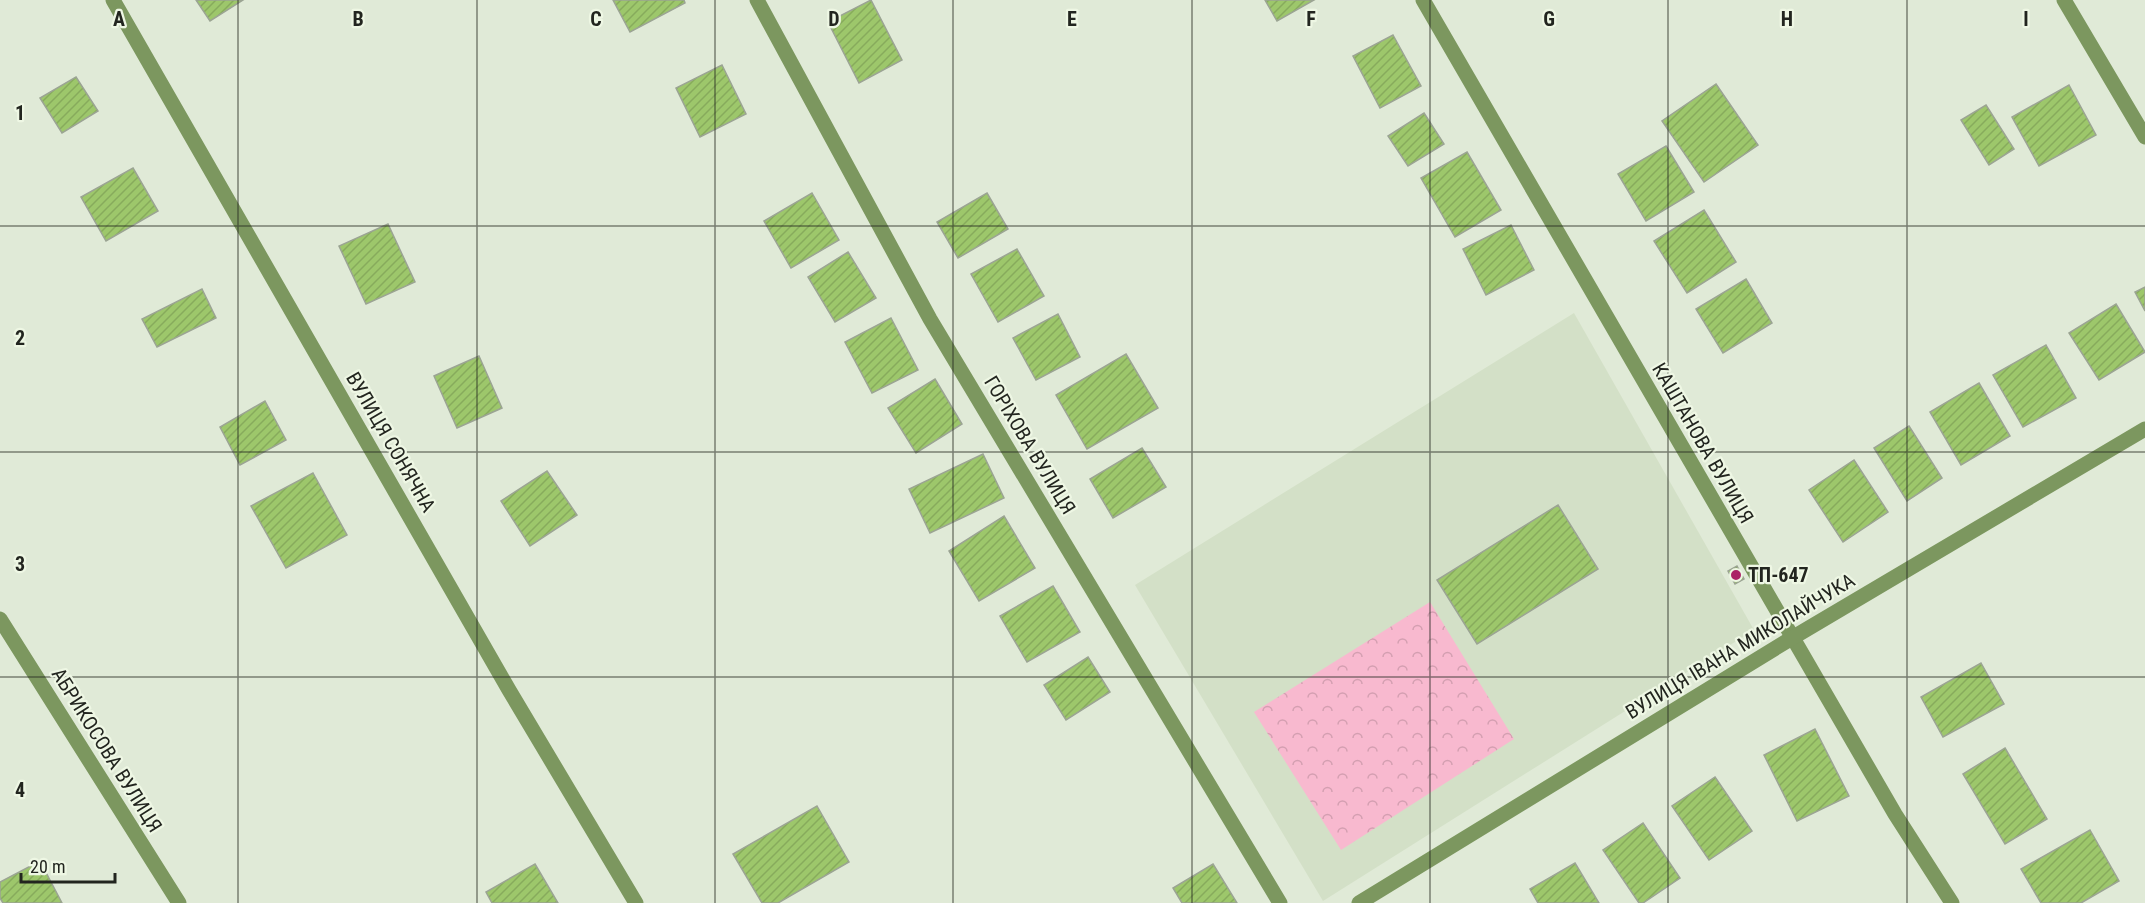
<svg xmlns="http://www.w3.org/2000/svg" width="2145" height="903" font-family="'Roboto Condensed',sans-serif">
	<style>
		.built { fill: #d3e0c7 }
		.forest { fill: url(#forest-crowns) }
		.building { fill: url(#building-hatch); stroke: #9ba493; stroke-width: 1.5 }
		.lines { fill: none; stroke-linecap: round; stroke-linejoin: round }
		.minor { stroke: #7c975f; stroke-width: 15 }
		.tertiary { stroke: #7c975f; stroke-width: 15 }
		.grid { fill: none; stroke: #22251f; stroke-width: 1.5; stroke-opacity: 0.55 }
		.poi-dot { fill: #ab2266; stroke: #eef7e4; stroke-width: 2 }
		.labels { text-anchor: middle; stroke-width: 4.5; stroke-linejoin: round; paint-order: stroke }
		.street-label { font-size: 20px; fill: #22251f; stroke: #eef7e4 }
		.poi-label { font-size: 20px; font-weight: bold; fill: #22251f; stroke: #eef7e4; text-anchor: start }
		.grid-label { font-size: 20px; text-anchor: middle; font-weight: bold; fill: #22251f; stroke: #eef7e4; stroke-width: 4.5; stroke-linejoin: round; paint-order: stroke }
	</style>
	<defs>
		<pattern id="forest-crowns" width="20" height="18" patternUnits="userSpaceOnUse" patternTransform="scale(1.5)"><rect width="20" height="18" fill="#f8b9cf"/><path d="M2 6a3 3 0 1 1 6 0M12 15a3 3 0 1 1 6 0" fill="none" stroke="#d49fb1"/></pattern>
		<pattern id="building-hatch" width="6" height="6" patternUnits="userSpaceOnUse" patternTransform="scale(1.5)"><rect width="6" height="6" fill="#9dc76b"/><path d="M-1 1l2-2M0 6l6-6M5 7l2-2" fill="none" stroke="#87ab5c"/></pattern>
	</defs>
	<rect width="100%" height="100%" fill="#e0ead7"/>
	<!-- built -->
	<path class="built" d="M1574,313L1754,630L1323,901L1135,585Z"/>
	<!-- forest -->
	<path class="forest" d="M1430,602L1514,739L1341,850L1254,712Z"/>
	<!-- building -->
	<g class="building">
		<path d="M196,0H243L210,21Z"/>
		<path d="M613,0H684L685,3L630,32Z"/>
		<path d="M871,0L902,60L859,83L828,22Z"/>
		<path d="M1265,0H1314L1277,21Z"/>
		<path d="M1393,35L1421,86L1380,108L1353,56Z"/>
		<path d="M722,65L746,114L700,137L676,88Z"/>
		<path d="M76,77L98,111L62,133L40,98Z"/>
		<path d="M1716,84L1758,145L1704,182L1662,121Z"/>
		<path d="M2069,85L2096,135L2039,166L2012,117Z"/>
		<path d="M1986,105L2014,149L1989,165L1961,120Z"/>
		<path d="M1424,113L1444,144L1408,166L1388,136Z"/>
		<path d="M1666,146L1694,192L1646,221L1618,174Z"/>
		<path d="M1467,152L1501,210L1455,237L1421,178Z"/>
		<path d="M133,168L158,211L106,241L81,197Z"/>
		<path d="M812,193L839,240L791,268L764,221Z"/>
		<path d="M987,193L1008,229L958,258L937,222Z"/>
		<path d="M1704,210L1736,262L1687,293L1654,241Z"/>
		<path d="M388,224L415,282L366,304L339,246Z"/>
		<path d="M1511,225L1534,270L1486,295L1463,249Z"/>
		<path d="M1017,249L1044,296L998,322L971,274Z"/>
		<path d="M848,252L876,298L835,322L808,277Z"/>
		<path d="M1746,279L1772,323L1723,353L1696,309Z"/>
		<path d="M2145,287V311L2135,292Z"/>
		<path d="M202,289L216,318L157,347L142,319Z"/>
		<path d="M2116,304L2145,352L2099,380L2069,333Z"/>
		<path d="M1058,314L1080,357L1036,380L1013,338Z"/>
		<path d="M891,318L918,370L872,393L845,342Z"/>
		<path d="M2046,345L2076,398L2023,427L1993,375Z"/>
		<path d="M1126,354L1158,408L1087,449L1056,395Z"/>
		<path d="M479,356L502,408L457,428L434,376Z"/>
		<path d="M935,379L962,424L916,453L888,408Z"/>
		<path d="M1979,383L2010,436L1961,465L1930,412Z"/>
		<path d="M265,401L286,440L240,465L220,427Z"/>
		<path d="M1909,426L1942,478L1907,501L1874,448Z"/>
		<path d="M1142,448L1166,487L1113,518L1090,479Z"/>
		<path d="M983,454L1004,498L930,533L909,489Z"/>
		<path d="M1854,460L1888,512L1843,542L1809,490Z"/>
		<path d="M547,471L577,515L530,546L501,501Z"/>
		<path d="M313,473L347,535L286,568L251,506Z"/>
		<path d="M1558,505L1598,569L1477,644L1437,580Z"/>
		<path d="M1004,516L1035,568L979,601L949,551Z"/>
		<path d="M1737,566L1744,579L1735,584L1728,571Z"/>
		<path d="M1053,586L1080,632L1027,662L1000,616Z"/>
		<path d="M1088,657L1110,692L1066,720L1044,685Z"/>
		<path d="M1981,663L2004,704L1943,737L1921,697Z"/>
		<path d="M1815,729L1849,796L1797,821L1764,755Z"/>
		<path d="M2005,748L2047,819L2005,844L1963,774Z"/>
		<path d="M1715,777L1752,831L1709,860L1672,806Z"/>
		<path d="M817,806L849,862L778,903H762L733,854Z"/>
		<path d="M1643,823L1680,878L1643,903H1639L1603,850Z"/>
		<path d="M2090,830L2119,881L2081,903H2041L2021,869Z"/>
		<path d="M40,861L62,903H3L0,898V882Z"/>
		<path d="M1575,863L1599,903H1538L1530,889Z"/>
		<path d="M535,864L558,903H492L486,892Z"/>
		<path d="M1213,864L1237,903H1182L1173,888Z"/>
	</g>
	<g class="lines">
		<!-- minor -->
		<g class="minor">
			<path d="M113,0L509,690L636,903"/>
			<path d="M757,0L930,319L1280,903"/>
			<path d="M1423,0L1895,814L1952,903"/>
			<path d="M2064,0L2145,137"/>
			<path d="M1359,903L1792,638L2145,429"/>
		</g>
		<!-- tertiary -->
		<path class="tertiary" d="M0,619L179,903"/>
	</g>
	<!-- grid -->
	<path class="grid" d="M238,0V903M477,0V903M715,0V903M953,0V903M1192,0V903M1430,0V903M1668,0V903M1907,0V903M0,226H2145M0,452H2145M0,677H2145"/>
	<!-- markers -->
	<circle class="poi-dot" cx="1736" cy="575" r="6"/>
	<g class="labels">
		<!-- street labels -->
		<g class="street-label">
			<text transform="translate(391 442) rotate(60)" y="7">ВУЛИЦЯ СОНЯЧНА</text>
			<text transform="translate(1703 443) rotate(60)" y="7">КАШТАНОВА ВУЛИЦЯ</text>
			<text transform="translate(1030 445) rotate(59)" y="7">ГОРІХОВА ВУЛИЦЯ</text>
			<text transform="translate(1740 646) rotate(-31)" y="7">ВУЛИЦЯ ІВАНА МИКОЛАЙЧУКА</text>
			<text transform="translate(107 750) rotate(58)" y="7">АБРИКОСОВА ВУЛИЦЯ</text>
		</g>
		<!-- poi labels -->
		<g class="poi-label">
			<text x="1748" y="582">ТП-647</text>
		</g>
	</g>
	<g class="grid-label">
		<text x="119" y="26">A</text>
		<text x="358" y="26">B</text>
		<text x="596" y="26">C</text>
		<text x="834" y="26">D</text>
		<text x="1072" y="26">E</text>
		<text x="1311" y="26">F</text>
		<text x="1549" y="26">G</text>
		<text x="1787" y="26">H</text>
		<text x="2026" y="26">I</text>
		<text x="20" y="120">1</text>
		<text x="20" y="345">2</text>
		<text x="20" y="571">3</text>
		<text x="20" y="797">4</text>
	</g>
	<!-- scale -->
	<path d="M21 873v9h94v-9" fill="none" stroke="#22251f" stroke-width="3"/>
	<text x="30" y="873" font-size="18" fill="#22251f" stroke="#eef7e4" stroke-width="4.5" paint-order="stroke">20 m</text>
</svg>
